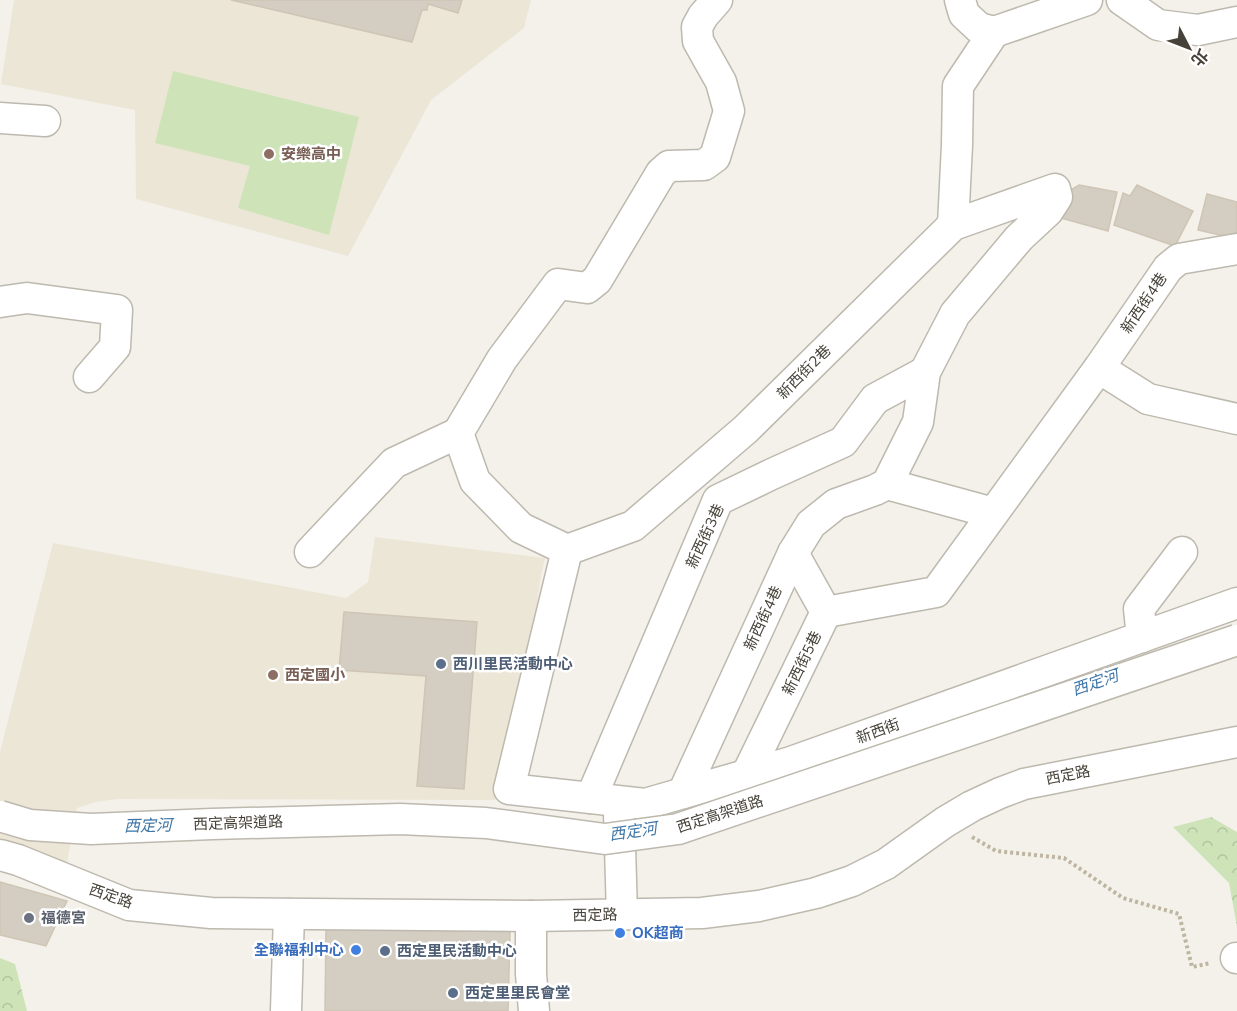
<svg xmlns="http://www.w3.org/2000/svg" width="1237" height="1011" font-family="'Nunito Sans','Noto Sans TC',sans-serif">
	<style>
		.education { fill: #ebe6d6 }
		.forest { fill: url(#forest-crowns) }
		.pitch { fill: #cee3b8 }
		.building { fill: #d4cdc1; stroke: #cec5b5; stroke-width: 1.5 }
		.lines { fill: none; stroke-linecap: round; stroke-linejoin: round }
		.minor-casing { stroke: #beb9ae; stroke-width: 33 }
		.path { stroke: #beb5a1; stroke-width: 4; stroke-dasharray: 3 3; stroke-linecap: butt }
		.minor { stroke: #fff; stroke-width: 30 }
		.minor-bridge-casing { stroke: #beb9ae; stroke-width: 33; stroke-linecap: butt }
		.minor-bridge { stroke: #fff; stroke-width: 30 }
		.education-dot { fill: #8d6e63; stroke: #fff; stroke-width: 2 }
		.service-dot { fill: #5c6f8a; stroke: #fff; stroke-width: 2 }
		.worship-dot { fill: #6b7280; stroke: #fff; stroke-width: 2 }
		.shop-dot { fill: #3f7fe0; stroke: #fff; stroke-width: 2 }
		.labels { text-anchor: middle; stroke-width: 5; stroke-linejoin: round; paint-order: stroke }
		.education-label { font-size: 15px; font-weight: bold; fill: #785e54; stroke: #fff; text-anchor: start }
		.street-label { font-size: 15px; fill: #464239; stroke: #fff }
		.service-label { font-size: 15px; font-weight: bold; fill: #4e5e75; stroke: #fff; text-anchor: start }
		.worship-label { font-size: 15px; font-weight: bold; fill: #5b616d; stroke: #fff; text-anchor: start }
		.shop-label { font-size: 15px; font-weight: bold; fill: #366cbe; stroke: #fff; text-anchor: start }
		.water-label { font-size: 16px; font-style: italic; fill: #3e76a7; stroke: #fff }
	</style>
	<defs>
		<pattern id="forest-crowns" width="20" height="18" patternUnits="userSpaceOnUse" patternTransform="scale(1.5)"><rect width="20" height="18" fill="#cee3b8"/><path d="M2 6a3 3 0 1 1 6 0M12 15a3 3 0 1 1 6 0" fill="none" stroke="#b2c49f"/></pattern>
	</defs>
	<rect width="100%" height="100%" fill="#f3f1ea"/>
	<!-- education -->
	<g class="education">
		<path d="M14,0H531L524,28L431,100L348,256L136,199L135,110L1,84Z"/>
		<path d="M375,537L545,558L541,576L507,800L117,799L95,802L77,808L64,879L0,841V752L53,543L346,598L368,582Z"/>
	</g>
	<!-- forest -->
	<g class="forest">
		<path d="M1211,817L1237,832V927L1229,883L1173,827Z"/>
		<path d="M0,958L15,964L27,1011H0Z"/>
	</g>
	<!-- pitch -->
	<path class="pitch" d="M173,71L359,117L329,235L238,208L250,166L155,143Z"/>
	<!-- building -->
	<g class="building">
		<path d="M231,0H462L458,13L428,4L427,10H422L412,42Z"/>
		<path d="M1079,185L1117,192L1108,231L1050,215L1059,197Z"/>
		<path d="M1137,185L1193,211L1175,246L1114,225L1123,193L1130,196Z"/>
		<path d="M1207,194L1237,202V239L1198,230Z"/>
		<path d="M344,612L477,622L464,789L417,786L426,676L339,670Z"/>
		<path d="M0,882L67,901L46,946L0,935Z"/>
		<path d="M326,929L510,930L508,1011H325Z"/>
	</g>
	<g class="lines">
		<!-- minor casing -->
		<g class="minor-casing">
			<g id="minor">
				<path d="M960,0L964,14L979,28L994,32"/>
				<path d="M1122,0L1158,25L1198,30L1237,22"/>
				<path d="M0,118L45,121"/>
				<path d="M953,225L957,145L958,86L994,32L1087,0"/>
				<path d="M0,302L27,298L117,310L115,347L89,377"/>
				<path d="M1099,368L1148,399L1237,419"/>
				<path d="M887,484L993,513"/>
				<path d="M567,550L633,526L746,429L953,225L1055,189L1057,197L1048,211L1019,238L955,314L925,372L918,422L887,484L875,490L836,504L811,524L793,553L683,793"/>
				<path d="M567,550L509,789L645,804L791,762L1237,603"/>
				<path d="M567,550L521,528L475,481L458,433L502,359L558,284L587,288L597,280L661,173L669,166L704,165L715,157L729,111L721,82L698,41L697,27L703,16L717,0"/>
				<path d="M310,552L394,463L458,433"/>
				<path d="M826,612L936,592L1099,368L1168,268L1179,259L1237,249"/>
				<path d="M1142,637L1139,609L1182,552"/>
				<path d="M747,774L826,612L793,553"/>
				<path d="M591,798L718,500L772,474L843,442L875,399L925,372"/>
				<path d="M619,813L622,915"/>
				<path d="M0,855L18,860L129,905L211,913L531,916L702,913L759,906L816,893L852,881L886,864L945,822L972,806L1000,793L1024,784L1237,742"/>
				<path d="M531,916V974L534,1011"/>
				<path d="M1236,958H1237"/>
				<path d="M286,1011L289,914"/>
			</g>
		</g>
		<!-- path -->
		<path class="path" d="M972,837L996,851L1064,858L1123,898L1179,914L1192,967L1211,963"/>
		<!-- minor -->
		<use href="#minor" class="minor"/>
		<!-- minor-bridge casing -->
		<g class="minor-bridge-casing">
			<path id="minor-bridge" d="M0,816L30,825L91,829L212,824L400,819L486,823L605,839L678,829L1237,640"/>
		</g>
		<!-- minor-bridge -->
		<use href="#minor-bridge" class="minor-bridge"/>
	</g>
	<!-- markers -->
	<g class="education-dot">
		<circle cx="269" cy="154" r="6"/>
		<circle cx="273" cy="675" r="6"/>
	</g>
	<g class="service-dot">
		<circle cx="441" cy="664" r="6"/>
		<circle cx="385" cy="951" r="6"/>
		<circle cx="453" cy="993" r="6"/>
	</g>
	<circle class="worship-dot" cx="29" cy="918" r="6"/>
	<g class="shop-dot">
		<circle cx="620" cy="933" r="6"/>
		<circle cx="356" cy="950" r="6"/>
	</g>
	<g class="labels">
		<!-- education labels -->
		<g class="education-label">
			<text x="281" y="159">安樂高中</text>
			<text x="285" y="680">西定國小</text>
		</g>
		<!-- street labels -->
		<g class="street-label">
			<text transform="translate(1144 303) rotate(-56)" y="5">新西街4巷</text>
			<text transform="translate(804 372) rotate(-45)" y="5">新西街2巷</text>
			<text transform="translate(705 536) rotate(-65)" y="5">新西街3巷</text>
			<text transform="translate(763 618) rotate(-65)" y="5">新西街4巷</text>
			<text transform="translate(802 663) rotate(-64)" y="5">新西街5巷</text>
			<text transform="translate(878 731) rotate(-20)" y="5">新西街</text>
			<text transform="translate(1068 775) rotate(-11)" y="5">西定路</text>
			<text transform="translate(720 814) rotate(-18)" y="5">西定高架道路</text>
			<text transform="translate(238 823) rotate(-2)" y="5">西定高架道路</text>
			<text transform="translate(111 896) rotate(19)" y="5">西定路</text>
			<text transform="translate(595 915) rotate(-1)" y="5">西定路</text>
		</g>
		<!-- service labels -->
		<g class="service-label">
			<text x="453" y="669">西川里民活動中心</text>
			<text x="397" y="956">西定里民活動中心</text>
			<text x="465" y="998">西定里里民會堂</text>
		</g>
		<!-- worship labels -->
		<g class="worship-label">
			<text x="41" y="923">福德宮</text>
		</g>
		<!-- shop labels -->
		<g class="shop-label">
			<text x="632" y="938">OK超商</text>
			<text x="344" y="955" text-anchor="end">全聯福利中心</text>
		</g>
		<!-- water labels -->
		<g class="water-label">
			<text transform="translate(1095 682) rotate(-19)" y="6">西定河</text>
			<text transform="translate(148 825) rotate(-1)" y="6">西定河</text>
			<text transform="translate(633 831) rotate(-8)" y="6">西定河</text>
		</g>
	</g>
	<!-- north arrow -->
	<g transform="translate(1189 48) rotate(132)" stroke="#ffffff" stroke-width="4.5" paint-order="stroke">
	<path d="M0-4.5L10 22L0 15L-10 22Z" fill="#464239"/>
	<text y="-9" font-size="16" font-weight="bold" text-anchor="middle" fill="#464239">北</text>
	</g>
</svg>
